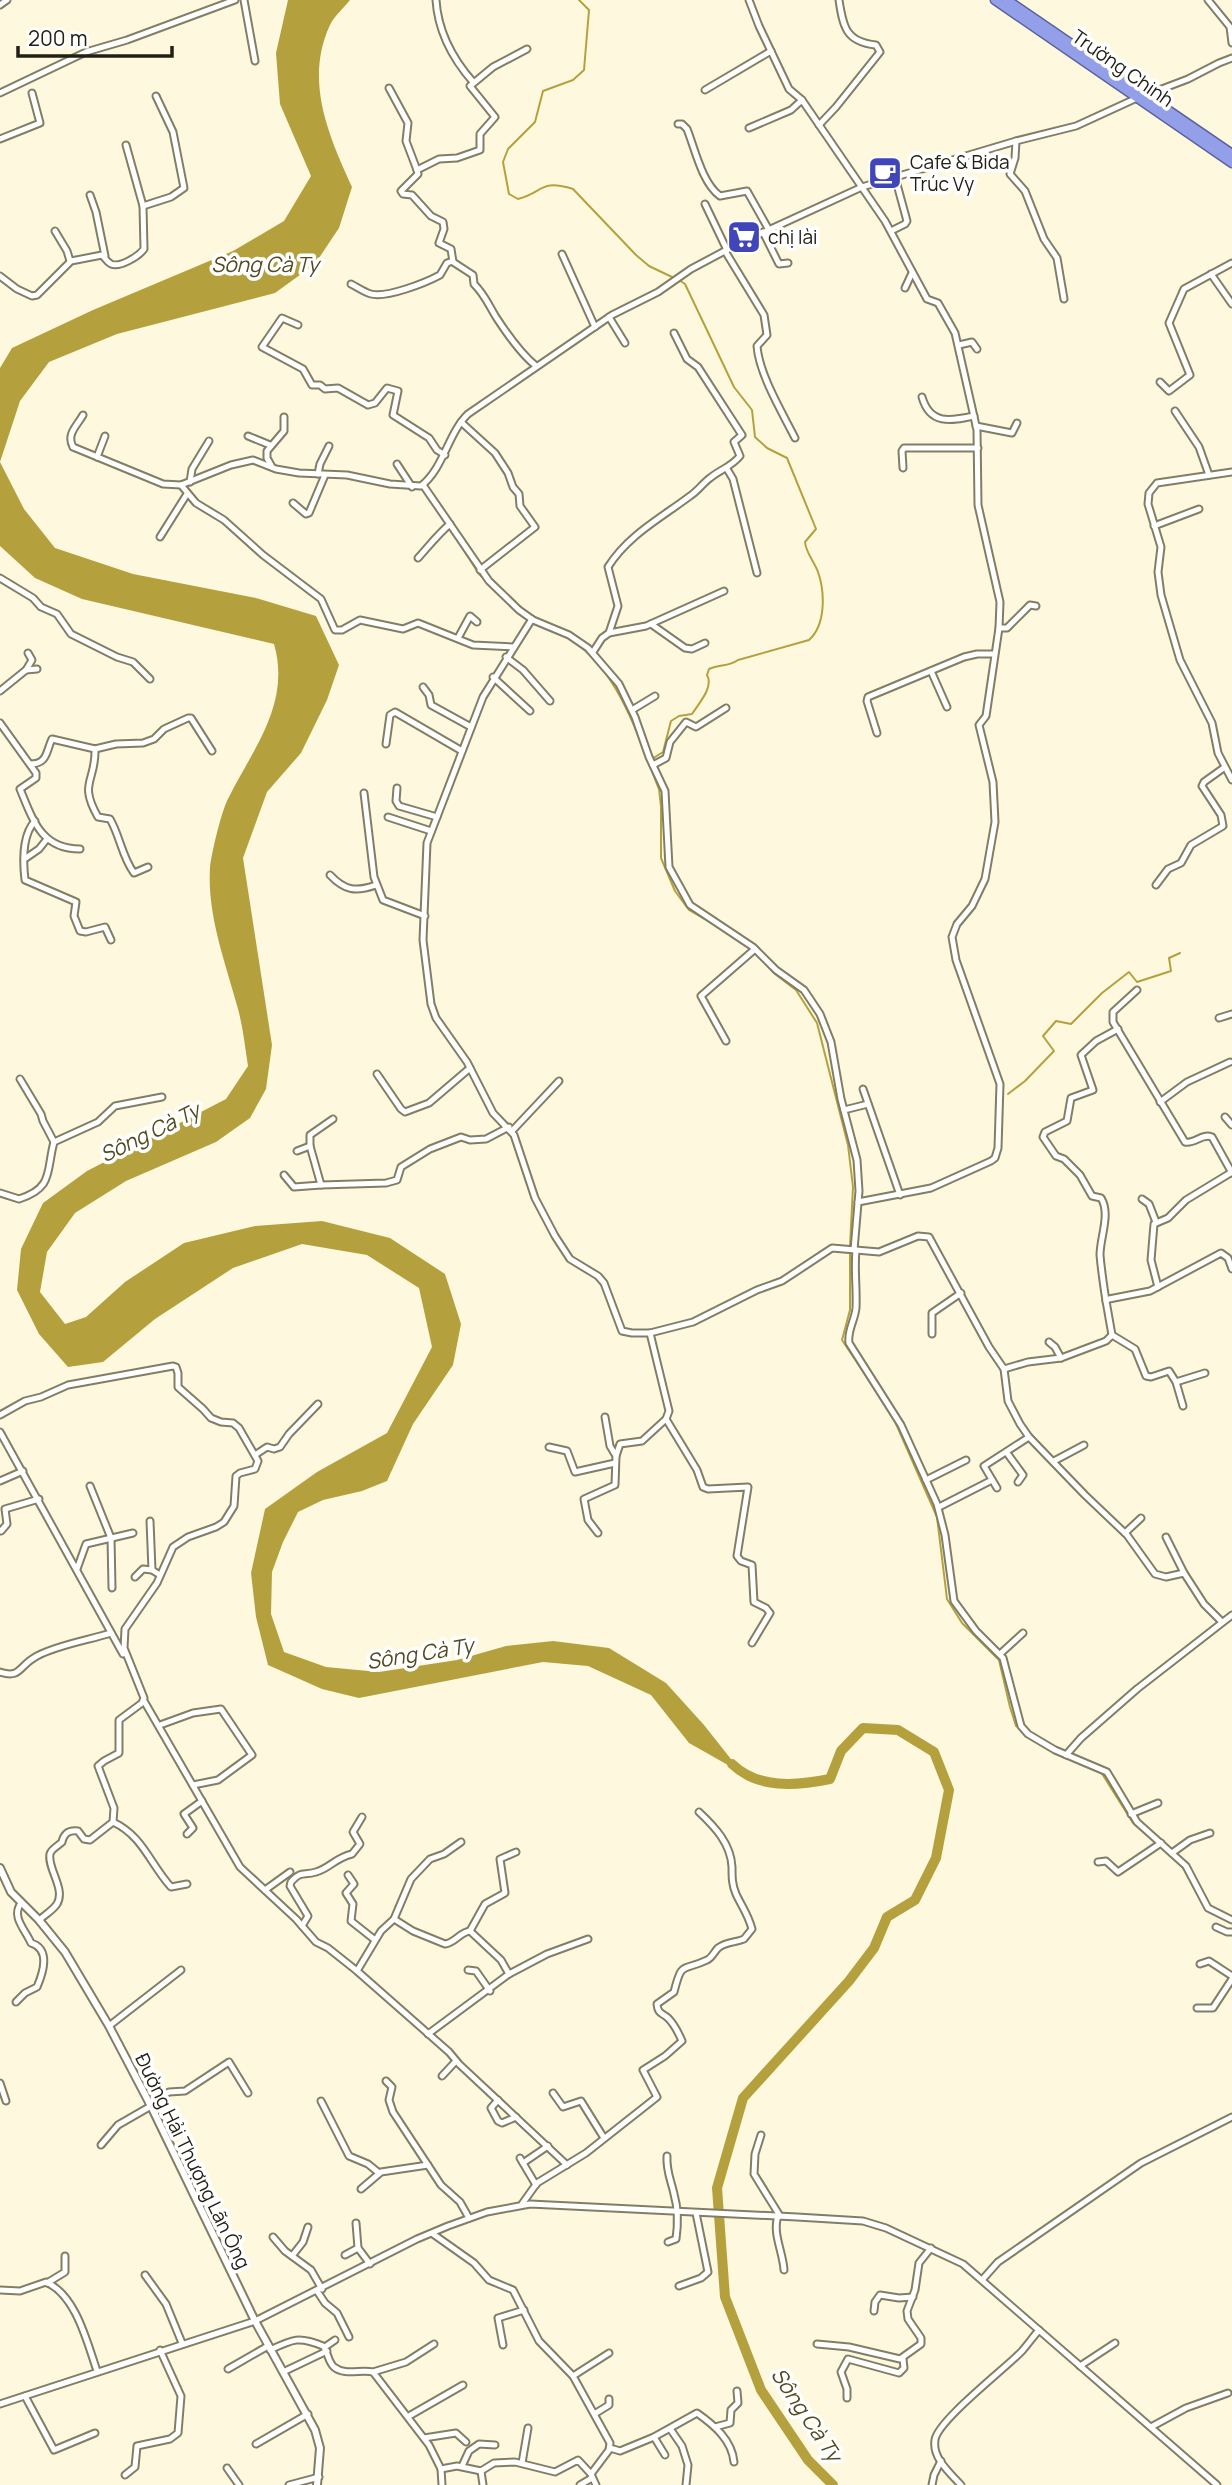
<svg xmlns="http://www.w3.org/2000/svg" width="1232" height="2485" font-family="Manrope,sans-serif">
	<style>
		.water { fill: #b4a13e }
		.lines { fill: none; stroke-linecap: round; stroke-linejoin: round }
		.stream { stroke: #b4a13e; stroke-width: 2 }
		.river { stroke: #b4a13e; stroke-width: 10 }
		.minor-casing { stroke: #827e65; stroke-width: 9 }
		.tertiary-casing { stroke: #827e65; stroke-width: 10 }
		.trunk-casing { stroke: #5a639b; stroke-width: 11 }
		.minor { stroke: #fff; stroke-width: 5 }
		.tertiary { stroke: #fff; stroke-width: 6 }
		.trunk { stroke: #939fe8; stroke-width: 8 }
		.labels { text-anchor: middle; stroke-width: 7; stroke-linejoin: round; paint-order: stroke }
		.street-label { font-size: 19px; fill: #222016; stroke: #fff }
		.poi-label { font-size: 19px; fill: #222016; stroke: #fff; text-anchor: start }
		.water-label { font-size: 21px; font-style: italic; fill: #524a21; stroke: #fff }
	</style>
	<rect width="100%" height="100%" fill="#fef9de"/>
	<!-- water -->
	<path class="water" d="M288,0H350C344,8 334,16 330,25C304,81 329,136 352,187L339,228L315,264L275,293L117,334L49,362L20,401L0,462L24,509L55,548L133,574L256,598L316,616L339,665L327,700L301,753L267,792L243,858L272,1045L266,1089L250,1118L216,1142L126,1181L75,1213L47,1252L40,1292L65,1324L86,1317L125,1282L184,1243L255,1226L322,1221L390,1238L445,1274L461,1324L453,1365L413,1424L387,1481L362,1491L323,1500L298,1512L283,1542L272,1572L271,1614L284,1652L326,1667L379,1672L457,1660L506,1646L553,1641L609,1648L666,1683L704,1725L742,1773L689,1743L651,1695L588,1666L543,1662L359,1698L322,1689L268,1665L256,1617L251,1573L265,1509L317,1472L387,1433L432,1347L419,1288L367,1255L302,1244L233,1268L155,1319L103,1362L68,1367L39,1334L17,1290L21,1249L43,1203L87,1171L226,1099L248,1066C245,1047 243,1027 238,1009C226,964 207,916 210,868C211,855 222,808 229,797C254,747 291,703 274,644L82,599L35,578L0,546V368L12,348L93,310L233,251L284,221L311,176L280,104L276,53Z"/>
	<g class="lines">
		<!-- stream -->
		<g class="stream">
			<path d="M579,0L589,10L584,70L573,80L543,91L535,122L508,149L503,162L509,194L518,199C544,192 540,179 573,189L636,255L649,266L674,278"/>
			<path d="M441,515L479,574L517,612"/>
			<path d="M563,635C618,664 637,735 659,789L661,807V858L675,891L689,910L715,925"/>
			<path d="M652,759L663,752L671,721L679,716L692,714C699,703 714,687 707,675L709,669C720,664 728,667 738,660L809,640C826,625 825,592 818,572C814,561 806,553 805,542L816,529L814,524L787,458L767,448L755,437L752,410L734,387L685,284L679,280"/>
			<path d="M762,959L775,974L796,990L817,1023L848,1145L853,1187L850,1246"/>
			<path d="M1008,1094L1025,1081L1054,1051L1043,1036L1056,1021L1071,1024L1102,993L1129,972L1137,982L1171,971L1169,958L1180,953"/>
			<path d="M850,1252V1310L842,1340L883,1401"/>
			<path d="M893,1417L937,1517L947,1599L962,1623L999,1660L1010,1707L1016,1726L1022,1730"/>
			<path d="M1101,1772L1133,1823L1149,1837"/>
			<path d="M1182,1866L1206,1910"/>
			<path d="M1211,1912L1232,1923"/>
		</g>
		<!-- river -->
		<path class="river" d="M732,1764C758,1789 796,1786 830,1779L841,1751L863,1728L898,1730L934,1752L949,1790L936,1858L915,1900L887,1917L874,1948L849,1981L743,2098L717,2188L725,2297L761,2390L808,2460L833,2485"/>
		<!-- minor casing -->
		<g class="minor-casing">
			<g id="minor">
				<path d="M244,0L255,61"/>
				<path d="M436,0C438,32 452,58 473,82"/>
				<path d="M749,0L759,26L789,89L802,100L885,221L927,299L938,303L955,333L977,430L978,505L1000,602L999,628L986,716L979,725L993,782L995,822L985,879L972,906L957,924L952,937L956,960L1000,1084L998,1148L995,1158L991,1161L931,1188L858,1202"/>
				<path d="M1208,0L1230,27L1232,43"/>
				<path d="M0,5L7,0"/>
				<path d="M527,49L493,67L470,86L495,117L480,134V150L457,158L439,159L417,170L418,174L401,191L403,194L412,195L431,216L443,222L444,229L439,243L451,249L453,262L473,275L474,284C485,295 488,304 496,317C507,334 520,353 536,366"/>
				<path d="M389,88L408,123L406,141L417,170"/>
				<path d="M705,90L771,51"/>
				<path d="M0,93L86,52L127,40L235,0"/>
				<path d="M1146,95L1188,79L1219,63L1232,58"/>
				<path d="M678,124H682L687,129C695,149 702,183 720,196L747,191L769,230"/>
				<path d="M819,125L836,107L880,52L876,45C846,42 843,27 839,0"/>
				<path d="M749,128L791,110L802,100"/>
				<path d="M0,139L40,123L32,93"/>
				<path d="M1016,141L1015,158L1010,174L1025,191L1044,239L1057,258L1064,299"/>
				<path d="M90,195L96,212L105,256"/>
				<path d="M705,204L727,250"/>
				<path d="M143,206L171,197L184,188L173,132L156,96"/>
				<path d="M55,231L67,251L70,261"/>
				<path d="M891,231L905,224L907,221L895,177"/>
				<path d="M763,232L779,264L788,263"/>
				<path d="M725,251L764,315L767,335L757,346C759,374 782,412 795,438"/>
				<path d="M562,254L595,327"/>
				<path d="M1211,274L1232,304"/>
				<path d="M0,276L17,289L32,296L37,295L71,261L102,255C105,258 107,262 111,264C120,268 139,256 144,249L143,206L126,145"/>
				<path d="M351,284C357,287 364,292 371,294C387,298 425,283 440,275L447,263L453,261"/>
				<path d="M905,288L912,273"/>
				<path d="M609,317L625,343"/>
				<path d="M298,325L282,318L262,347L303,369L312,385H320L325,389L338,388L368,405L375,403L387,388L398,391L393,415L429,438L437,450L445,455"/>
				<path d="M959,345L972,342L977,349"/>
				<path d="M1160,382L1169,391L1190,375L1169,323L1184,289L1232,263"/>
				<path d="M922,397C930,425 950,421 974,416"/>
				<path d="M1175,411L1199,447L1209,475"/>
				<path d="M83,415C77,426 66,434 73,447L163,484L181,485L231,465L253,460L276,469L299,473L347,475L390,484L421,486C444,468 448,433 468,414L612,315L658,292L691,269L736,245L862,187L1016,141L1076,126L1137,98"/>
				<path d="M461,422L495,453L508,473L513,487L519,494L520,506L535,527L480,570"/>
				<path d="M976,426L1012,433L1017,423"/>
				<path d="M248,436L270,445"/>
				<path d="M97,457L105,436"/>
				<path d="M397,464L412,487"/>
				<path d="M272,467L267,458V451L284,431V417"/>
				<path d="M903,468L902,451L904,448H978"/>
				<path d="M727,469L733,479L757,573"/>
				<path d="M1232,472L1157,483L1149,493L1148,504L1161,547L1158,572L1161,595L1180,660L1212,723L1218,753L1232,780"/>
				<path d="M318,474L320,464L329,446"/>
				<path d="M190,482L192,469L209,441"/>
				<path d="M181,485L196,503L224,520L263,555L321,599L335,630H342L360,620L403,629L418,623L473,645L513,647"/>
				<path d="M423,485L489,581L519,610L533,620L569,635L588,648L619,684L635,717L649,757L665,791L669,867L690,905L753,947L776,970L804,990L820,1014L831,1042L841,1099L857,1160L859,1191L854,1250"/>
				<path d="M293,503L306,514L309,513L325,475"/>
				<path d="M1154,526L1199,509"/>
				<path d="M160,537L187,494"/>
				<path d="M418,558C429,546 438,534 450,524"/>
				<path d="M0,578L33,598L41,607L57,614L71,634L117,657L133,662L150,679"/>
				<path d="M532,619L483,697L427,843L423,940L431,1004L436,1018L467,1062L493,1113L514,1135L535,1198L555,1236L570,1259L598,1276L604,1283L622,1331L632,1333H650L693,1322L757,1290L782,1281L832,1248L879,1252L918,1236L929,1237L989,1347L1004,1369L1008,1401L1020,1424L1029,1437L1085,1495L1127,1535L1155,1574L1166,1577L1184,1573L1204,1604L1222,1622"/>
				<path d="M651,624L685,648L692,649L705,643"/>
				<path d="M999,628H1007L1030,605L1036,606"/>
				<path d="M609,633L618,606L608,567C628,535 661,518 690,496C698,491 703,483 710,478C721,469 731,467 740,456L734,442L742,435L740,432L698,367L687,359L674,333"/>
				<path d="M458,638L470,616L477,622"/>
				<path d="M593,652L602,638L609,633L646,626L724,591"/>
				<path d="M506,657L523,670L550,701"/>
				<path d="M26,670L32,660L28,653"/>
				<path d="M931,671L947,707"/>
				<path d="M493,677L530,711"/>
				<path d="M423,687L429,695L431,705L471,727"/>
				<path d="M0,691L26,670L37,669"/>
				<path d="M632,710L655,696"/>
				<path d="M0,723L36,773V778L20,789C33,820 41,849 80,849"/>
				<path d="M877,733L867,701L868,697L964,657L977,654H994"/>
				<path d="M386,744L390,715L395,712L462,751"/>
				<path d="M95,749C96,782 78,782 98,817L110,819C120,836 122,857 134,873L148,867"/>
				<path d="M30,764C48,764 46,751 52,739L95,749L116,744L143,743L154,739L164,729L188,718H191L212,751"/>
				<path d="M653,765L666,758L670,742L686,722L696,727L726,708"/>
				<path d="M397,788L396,801L399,806L437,817"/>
				<path d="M364,793L374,877L383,900L425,916"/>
				<path d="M388,817L431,831"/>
				<path d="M35,821C22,835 23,863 25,880L76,902L74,916L80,931L86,932L105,927L111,940"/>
				<path d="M26,858L39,849L47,839"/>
				<path d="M330,875C345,891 356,892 376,885"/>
				<path d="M1156,885L1168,869L1181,863L1191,845L1223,826L1221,815L1202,786L1204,782L1225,767"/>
				<path d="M1137,990L1113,1012V1022L1185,1142C1195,1144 1202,1133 1212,1137L1232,1173"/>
				<path d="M1219,1018L1232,1014"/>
				<path d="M726,1041L701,996L755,949"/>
				<path d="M377,1074L401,1109L405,1112L429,1103L470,1068"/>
				<path d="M20,1079L41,1114L43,1121L54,1142"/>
				<path d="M863,1089L900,1195"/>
				<path d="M1160,1102L1187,1082L1230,1062"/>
				<path d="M844,1110L868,1104"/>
				<path d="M1225,1117L1232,1125"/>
				<path d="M512,1131L559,1081"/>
				<path d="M310,1146V1135L333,1119"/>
				<path d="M297,1151L310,1146L321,1185L386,1183L397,1180L401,1167L430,1149L461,1137L470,1140L486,1139L509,1127"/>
				<path d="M284,1175L294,1187L321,1185"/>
				<path d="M0,1193L19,1199C54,1188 46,1171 54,1142L98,1122L115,1106L162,1097"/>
				<path d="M1142,1199L1149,1204L1156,1222"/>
				<path d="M856,1250C854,1270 857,1289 856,1308C855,1320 847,1331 849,1343L901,1425L937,1504L945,1535L954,1601L976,1631L1003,1658L1021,1726L1028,1734L1055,1750L1107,1772L1137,1822L1186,1866L1208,1908L1232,1920"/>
				<path d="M1158,1287L1151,1260L1154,1224L1168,1218L1186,1200L1232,1172"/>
				<path d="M1106,1301C1104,1288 1101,1267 1100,1255C1100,1237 1111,1214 1101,1198L1092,1196L1080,1175L1064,1159L1056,1156L1043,1137L1045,1132L1067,1121L1071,1098L1093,1090L1081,1055L1096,1041L1118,1029"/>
				<path d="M932,1334V1313L961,1293"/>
				<path d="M1112,1335L1135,1349L1146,1376L1151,1377L1169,1371L1176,1382L1183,1406"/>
				<path d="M1049,1342L1055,1347L1061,1358"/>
				<path d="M1004,1369L1028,1362L1061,1358L1106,1341L1112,1335L1106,1301L1109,1299L1150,1291L1221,1253L1228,1258L1232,1269"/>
				<path d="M1176,1382L1205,1373"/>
				<path d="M0,1415L25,1401L41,1397L68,1385L173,1366L176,1367L178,1373V1387L203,1409L211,1418L221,1422L233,1423L239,1428L258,1461L255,1469L240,1473L236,1476L234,1506L224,1522L216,1527L188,1537L173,1547L157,1583L125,1629L124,1648L144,1698L142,1703L119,1720V1753L104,1761L98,1766L114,1808L113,1822L90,1840L84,1839L78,1831C69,1830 64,1833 62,1842C58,1846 51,1849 50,1854C47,1868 66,1889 57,1904C53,1910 45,1915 39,1920"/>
				<path d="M605,1417L610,1446L616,1456"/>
				<path d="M666,1419L697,1470L703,1487L708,1489L748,1487L737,1556L741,1561L752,1565L754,1602L766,1608L770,1613L752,1643"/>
				<path d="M0,1432L123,1654"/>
				<path d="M549,1447L567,1451L575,1472L615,1463"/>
				<path d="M1007,1453L1023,1475L1018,1482"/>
				<path d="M255,1455L267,1447L274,1449L280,1447L289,1434L318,1404"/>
				<path d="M1054,1461L1084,1445"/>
				<path d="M926,1480L966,1460"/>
				<path d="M0,1481L23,1471"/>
				<path d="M90,1486L111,1538L112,1588"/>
				<path d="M997,1488L984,1466L1029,1437"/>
				<path d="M939,1507L992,1480"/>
				<path d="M150,1521L152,1570L160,1575"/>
				<path d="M1,1531L7,1524L5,1509L39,1499"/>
				<path d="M598,1533L588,1520L584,1499L615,1485L616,1456L620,1444L642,1441L666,1419L669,1411L650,1333"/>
				<path d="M1125,1533L1141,1518"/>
				<path d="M1166,1537L1184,1573"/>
				<path d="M77,1569L86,1544L133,1533"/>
				<path d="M135,1577L143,1569L152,1570"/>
				<path d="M1000,1654L1023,1633"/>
				<path d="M0,1672C21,1679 18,1666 37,1656C57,1645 89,1640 111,1633"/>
				<path d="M144,1701L240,1867L296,1919L316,1942L328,1948L357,1971L449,2052L459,2064L567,2165"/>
				<path d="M160,1725L193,1713L221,1709L252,1755L218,1780L193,1785"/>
				<path d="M1066,1755L1081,1738L1137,1689L1232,1615"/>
				<path d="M1131,1814L1158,1803"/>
				<path d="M113,1822C143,1836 150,1864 171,1887L187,1884"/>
				<path d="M187,1834L193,1828L184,1814L202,1801"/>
				<path d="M1172,1853L1190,1840L1210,1833"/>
				<path d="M1098,1862L1106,1861L1118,1872L1161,1843"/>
				<path d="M348,1875L354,1884L346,1893L353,1904L351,1921L375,1940"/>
				<path d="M265,1890L290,1872"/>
				<path d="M394,1919L413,1931L445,1944C455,1943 460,1932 470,1931L501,1960L509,1974"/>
				<path d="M302,1926L308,1916L290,1886L291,1882C302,1870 303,1876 316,1872C330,1868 335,1858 352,1854L360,1844L353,1832L362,1817"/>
				<path d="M1216,1927L1227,1932H1232"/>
				<path d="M470,1931L485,1904L505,1893L500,1859L516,1852"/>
				<path d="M1200,1964L1209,1961L1232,1976"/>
				<path d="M468,1970L476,1971L490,1991"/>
				<path d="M357,1971L381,1931L394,1919L411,1879L430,1859L444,1854L461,1842"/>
				<path d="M16,2002L25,1993L37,1987C43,1973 51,1949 31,1943C25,1929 11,1917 21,1903"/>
				<path d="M1197,2008H1213L1232,1979"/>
				<path d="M109,2026L181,1970"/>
				<path d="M428,2034L509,1974L547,1954L588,1939"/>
				<path d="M442,2076L456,2061"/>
				<path d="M386,2081L392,2087L389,2100L393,2112L441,2185L460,2202L469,2218"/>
				<path d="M0,2083L6,2101"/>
				<path d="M553,2093L563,2107L581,2101L604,2138"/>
				<path d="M498,2100L491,2108L498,2121L502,2123L516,2117"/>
				<path d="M321,2101L349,2156L368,2164L379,2173"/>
				<path d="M149,2103L169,2092L185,2091L229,2062L248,2093"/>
				<path d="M761,2135L755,2154L754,2174L780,2216"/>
				<path d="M101,2145L118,2125L151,2106"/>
				<path d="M667,2156C666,2171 671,2180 674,2194C678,2208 678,2225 676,2239L668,2242"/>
				<path d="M520,2158L536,2185"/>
				<path d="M523,2163L548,2146"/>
				<path d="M361,2189L381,2172L428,2165"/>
				<path d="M522,2204L537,2183L586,2153L657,2097L643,2070L665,2056L682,2041C679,2034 674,2024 668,2018C661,2012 658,2014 657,2004L674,1992C682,1960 682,1972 707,1960C712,1958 714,1952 718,1948C727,1941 735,1943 744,1939L752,1929C748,1914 742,1907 736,1894C732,1885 732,1877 732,1867C731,1844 715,1827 699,1812"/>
				<path d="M778,2216C772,2233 783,2252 784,2270"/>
				<path d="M356,2223L358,2248L370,2264"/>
				<path d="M433,2234L474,2263L489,2280L513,2290L539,2341L573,2376L610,2443L609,2450L591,2474L596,2485"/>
				<path d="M273,2237L285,2251L311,2270L322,2289"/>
				<path d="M345,2255L358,2248"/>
				<path d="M292,2256L303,2242L308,2227"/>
				<path d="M145,2275L166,2304L182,2343"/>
				<path d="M982,2280L998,2262L1141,2163L1232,2117"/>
				<path d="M47,2283L65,2272V2256"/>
				<path d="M679,2286L701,2278L708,2272L696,2213"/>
				<path d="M0,2290L20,2291L46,2282C76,2295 87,2342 97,2371"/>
				<path d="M317,2291L325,2303L337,2313L349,2337"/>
				<path d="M874,2311L875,2302L880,2295L899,2298L913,2297"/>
				<path d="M817,2344L849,2347L900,2359L921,2344V2338L908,2319L907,2311L915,2290L919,2263L931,2248"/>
				<path d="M503,2345L498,2318L524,2310"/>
				<path d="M325,2347L335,2340"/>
				<path d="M270,2350C293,2339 299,2336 323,2346C328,2352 328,2362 334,2367C345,2376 361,2369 373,2372L429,2445L441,2469L442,2485"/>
				<path d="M1080,2366L1115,2343"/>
				<path d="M228,2369L268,2346"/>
				<path d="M283,2372L327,2351"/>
				<path d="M373,2372L406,2362L434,2344"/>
				<path d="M573,2376L609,2353"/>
				<path d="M25,2396L54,2450L95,2433"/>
				<path d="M847,2398V2389L841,2372L848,2359L899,2373L904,2368L903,2359"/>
				<path d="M0,2404L255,2321L417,2239L448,2226L487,2212L530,2204L797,2217L863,2221L886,2228L963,2264L1217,2485"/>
				<path d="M596,2413L609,2405V2399"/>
				<path d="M409,2416L463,2385"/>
				<path d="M715,2427L730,2423L731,2410L738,2403L737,2391"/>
				<path d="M1151,2427L1186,2408L1228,2393"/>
				<path d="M671,2430L682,2446L688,2465L686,2485"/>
				<path d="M654,2437L665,2455"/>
				<path d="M424,2438L456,2433L466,2442"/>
				<path d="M256,2444L308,2414"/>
				<path d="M610,2448L620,2451L654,2437L697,2413C714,2425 732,2440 734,2462"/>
				<path d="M522,2463L528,2428"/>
				<path d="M462,2466L469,2451L479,2444L495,2445"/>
				<path d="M227,2468L239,2485"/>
				<path d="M441,2469L457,2466L481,2471L494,2463L515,2462L555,2472L578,2460L591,2474"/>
				<path d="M481,2471L483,2485"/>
				<path d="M125,2475L135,2467L137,2446L170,2439L178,2433L181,2396L160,2350"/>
				<path d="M289,2485L319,2477"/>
				<path d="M580,2485L592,2478"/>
				<path d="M932,2485L934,2475L941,2461"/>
				<path d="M961,2485C950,2473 932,2458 935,2440C937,2421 1006,2368 1022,2351C1028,2344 1033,2337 1039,2330"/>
			</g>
		</g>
		<!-- tertiary casing -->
		<g class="tertiary-casing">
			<path id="tertiary" d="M0,1868L11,1892L39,1920L65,1952L109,2026L151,2106L255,2321L315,2430L320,2448L317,2485"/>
		</g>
		<!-- trunk casing -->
		<g class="trunk-casing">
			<g id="trunk">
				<path d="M995,0L1232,163"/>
				<path d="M1007,0L1232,154"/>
			</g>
		</g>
		<!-- minor -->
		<use href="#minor" class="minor"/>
		<!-- tertiary -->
		<use href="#tertiary" class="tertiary"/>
		<!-- trunk -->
		<use href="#trunk" class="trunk"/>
	</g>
	<!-- icons -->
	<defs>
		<g id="cafe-square" transform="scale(1.75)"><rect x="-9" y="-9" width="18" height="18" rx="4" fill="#4045ba" stroke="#fff"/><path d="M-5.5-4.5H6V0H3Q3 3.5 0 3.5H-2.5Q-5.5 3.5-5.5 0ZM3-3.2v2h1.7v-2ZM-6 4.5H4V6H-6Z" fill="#fff"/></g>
		<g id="supermarket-square" transform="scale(1.75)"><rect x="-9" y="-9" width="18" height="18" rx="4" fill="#4045ba" stroke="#fff"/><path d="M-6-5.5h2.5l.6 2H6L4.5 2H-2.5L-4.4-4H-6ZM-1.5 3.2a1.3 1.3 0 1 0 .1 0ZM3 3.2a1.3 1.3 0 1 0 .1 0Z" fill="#fff"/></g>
	</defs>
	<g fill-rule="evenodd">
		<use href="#cafe-square" x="885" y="173"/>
		<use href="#supermarket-square" x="744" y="237"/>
	</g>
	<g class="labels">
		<!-- street labels -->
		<g class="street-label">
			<text transform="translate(1123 68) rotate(35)" y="7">Trường Chinh</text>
			<text transform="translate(193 2161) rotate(64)" y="7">Đường Hải Thượng Lãn Ông</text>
		</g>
		<!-- poi labels -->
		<g class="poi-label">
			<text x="910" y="169">Cafe &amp; Bida<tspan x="910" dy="22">Trúc Vy</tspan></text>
			<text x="768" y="244">chị lài</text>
		</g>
		<!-- water labels -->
		<g class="water-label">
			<text x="265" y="272">Sông Cà Ty</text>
			<text transform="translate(150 1133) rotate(-26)" y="7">Sông Cà Ty</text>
			<text transform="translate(420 1654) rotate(-9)" y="7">Sông Cà Ty</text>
			<text transform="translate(806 2415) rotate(56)" y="7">Sông Cà Ty</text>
		</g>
	</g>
	<!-- scale -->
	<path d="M18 46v10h154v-10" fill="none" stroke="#222016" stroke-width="3.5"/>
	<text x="28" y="46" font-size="21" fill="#222016" stroke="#ffffff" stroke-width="5" paint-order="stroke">200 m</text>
</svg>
